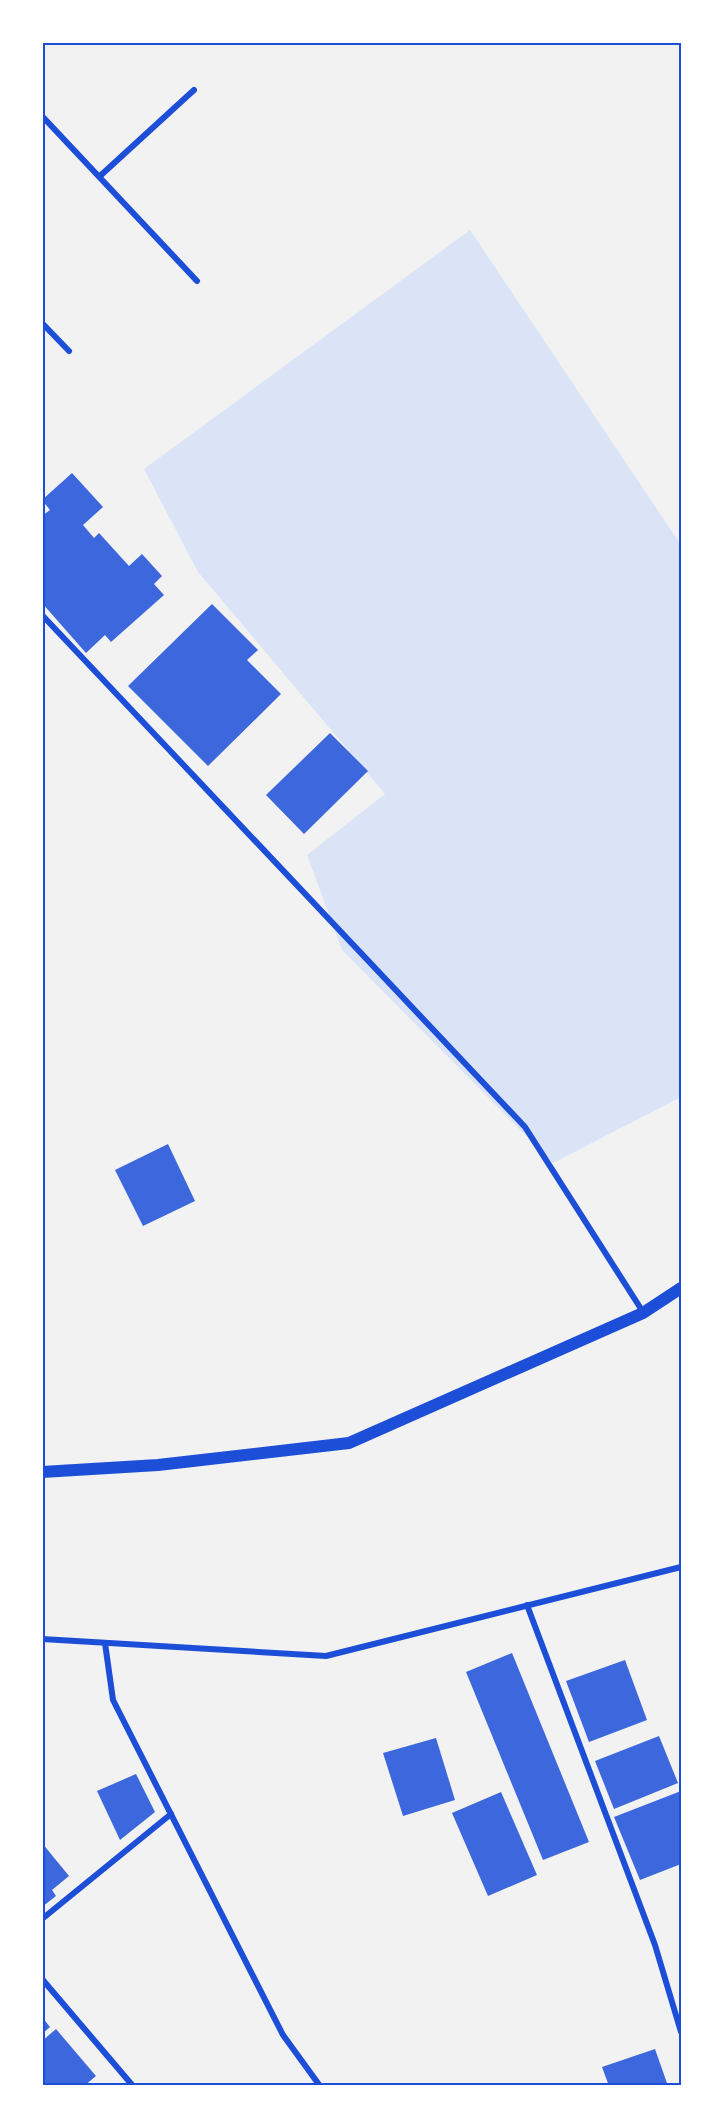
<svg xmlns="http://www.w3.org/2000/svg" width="723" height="2128" font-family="Lora,serif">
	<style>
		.green { fill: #dbe4f7 }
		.building { fill: #3d67dc }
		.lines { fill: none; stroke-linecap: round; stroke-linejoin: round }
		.minor { stroke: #1d4ed8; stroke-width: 6 }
		.secondary { stroke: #1d4ed8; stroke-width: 12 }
		.neatline { fill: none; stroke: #1d4ed8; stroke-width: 2 }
	</style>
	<rect width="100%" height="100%" fill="#f2f2f2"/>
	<!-- green -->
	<path class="green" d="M470,230L681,545V1097L553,1163L342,950L307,855L385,794L198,572L144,469Z"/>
	<!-- building -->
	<g class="building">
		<path d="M72,473L103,507L83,525L94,538L99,533L129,566L142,554L162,576L154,584L164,595L111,642L105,635L86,653L42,603V516L50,510L42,500Z"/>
		<path d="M212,604L258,650L247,660L281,694L208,766L128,686Z"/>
		<path d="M330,733L368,771L304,834L266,795Z"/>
		<path d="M168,1144L195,1201L143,1226L115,1170Z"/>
		<path d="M512,1653L589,1842L543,1860L466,1672Z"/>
		<path d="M625,1660L647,1720L589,1742L566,1681Z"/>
		<path d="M659,1736L678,1783L614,1809L595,1761Z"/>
		<path d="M436,1738L455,1800L403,1816L383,1753Z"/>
		<path d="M136,1774L155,1812L120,1840L97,1791Z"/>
		<path d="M681,1791V1864L640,1880L614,1817Z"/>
		<path d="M501,1792L537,1875L488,1896L452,1813Z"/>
		<path d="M42,1843L69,1876L52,1890L56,1896L42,1907Z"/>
		<path d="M42,2017L50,2027L42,2034Z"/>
		<path d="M56,2029L96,2076L84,2086H42V2041Z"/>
		<path d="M655,2049L668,2086H609L602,2067Z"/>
	</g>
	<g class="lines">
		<!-- minor -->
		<g class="minor">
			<path d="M42,116L197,281"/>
			<path d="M100,176L194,90"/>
			<path d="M42,323L69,351"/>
			<path d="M42,615L525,1127L643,1312"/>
			<path d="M527,1605L655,1945L681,2032"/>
			<path d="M42,1639L326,1656L681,1567"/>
			<path d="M105,1643L113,1700L283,2035L320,2086"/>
			<path d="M42,1919L171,1814"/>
			<path d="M42,1979L133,2086"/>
		</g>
		<!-- secondary -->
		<path class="secondary" d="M42,1472L158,1465L349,1443L643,1313L681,1288"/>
	</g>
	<!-- border -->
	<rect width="723" height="2128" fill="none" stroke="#ffffff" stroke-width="87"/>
	<rect x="44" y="44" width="636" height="2040" class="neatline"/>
</svg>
